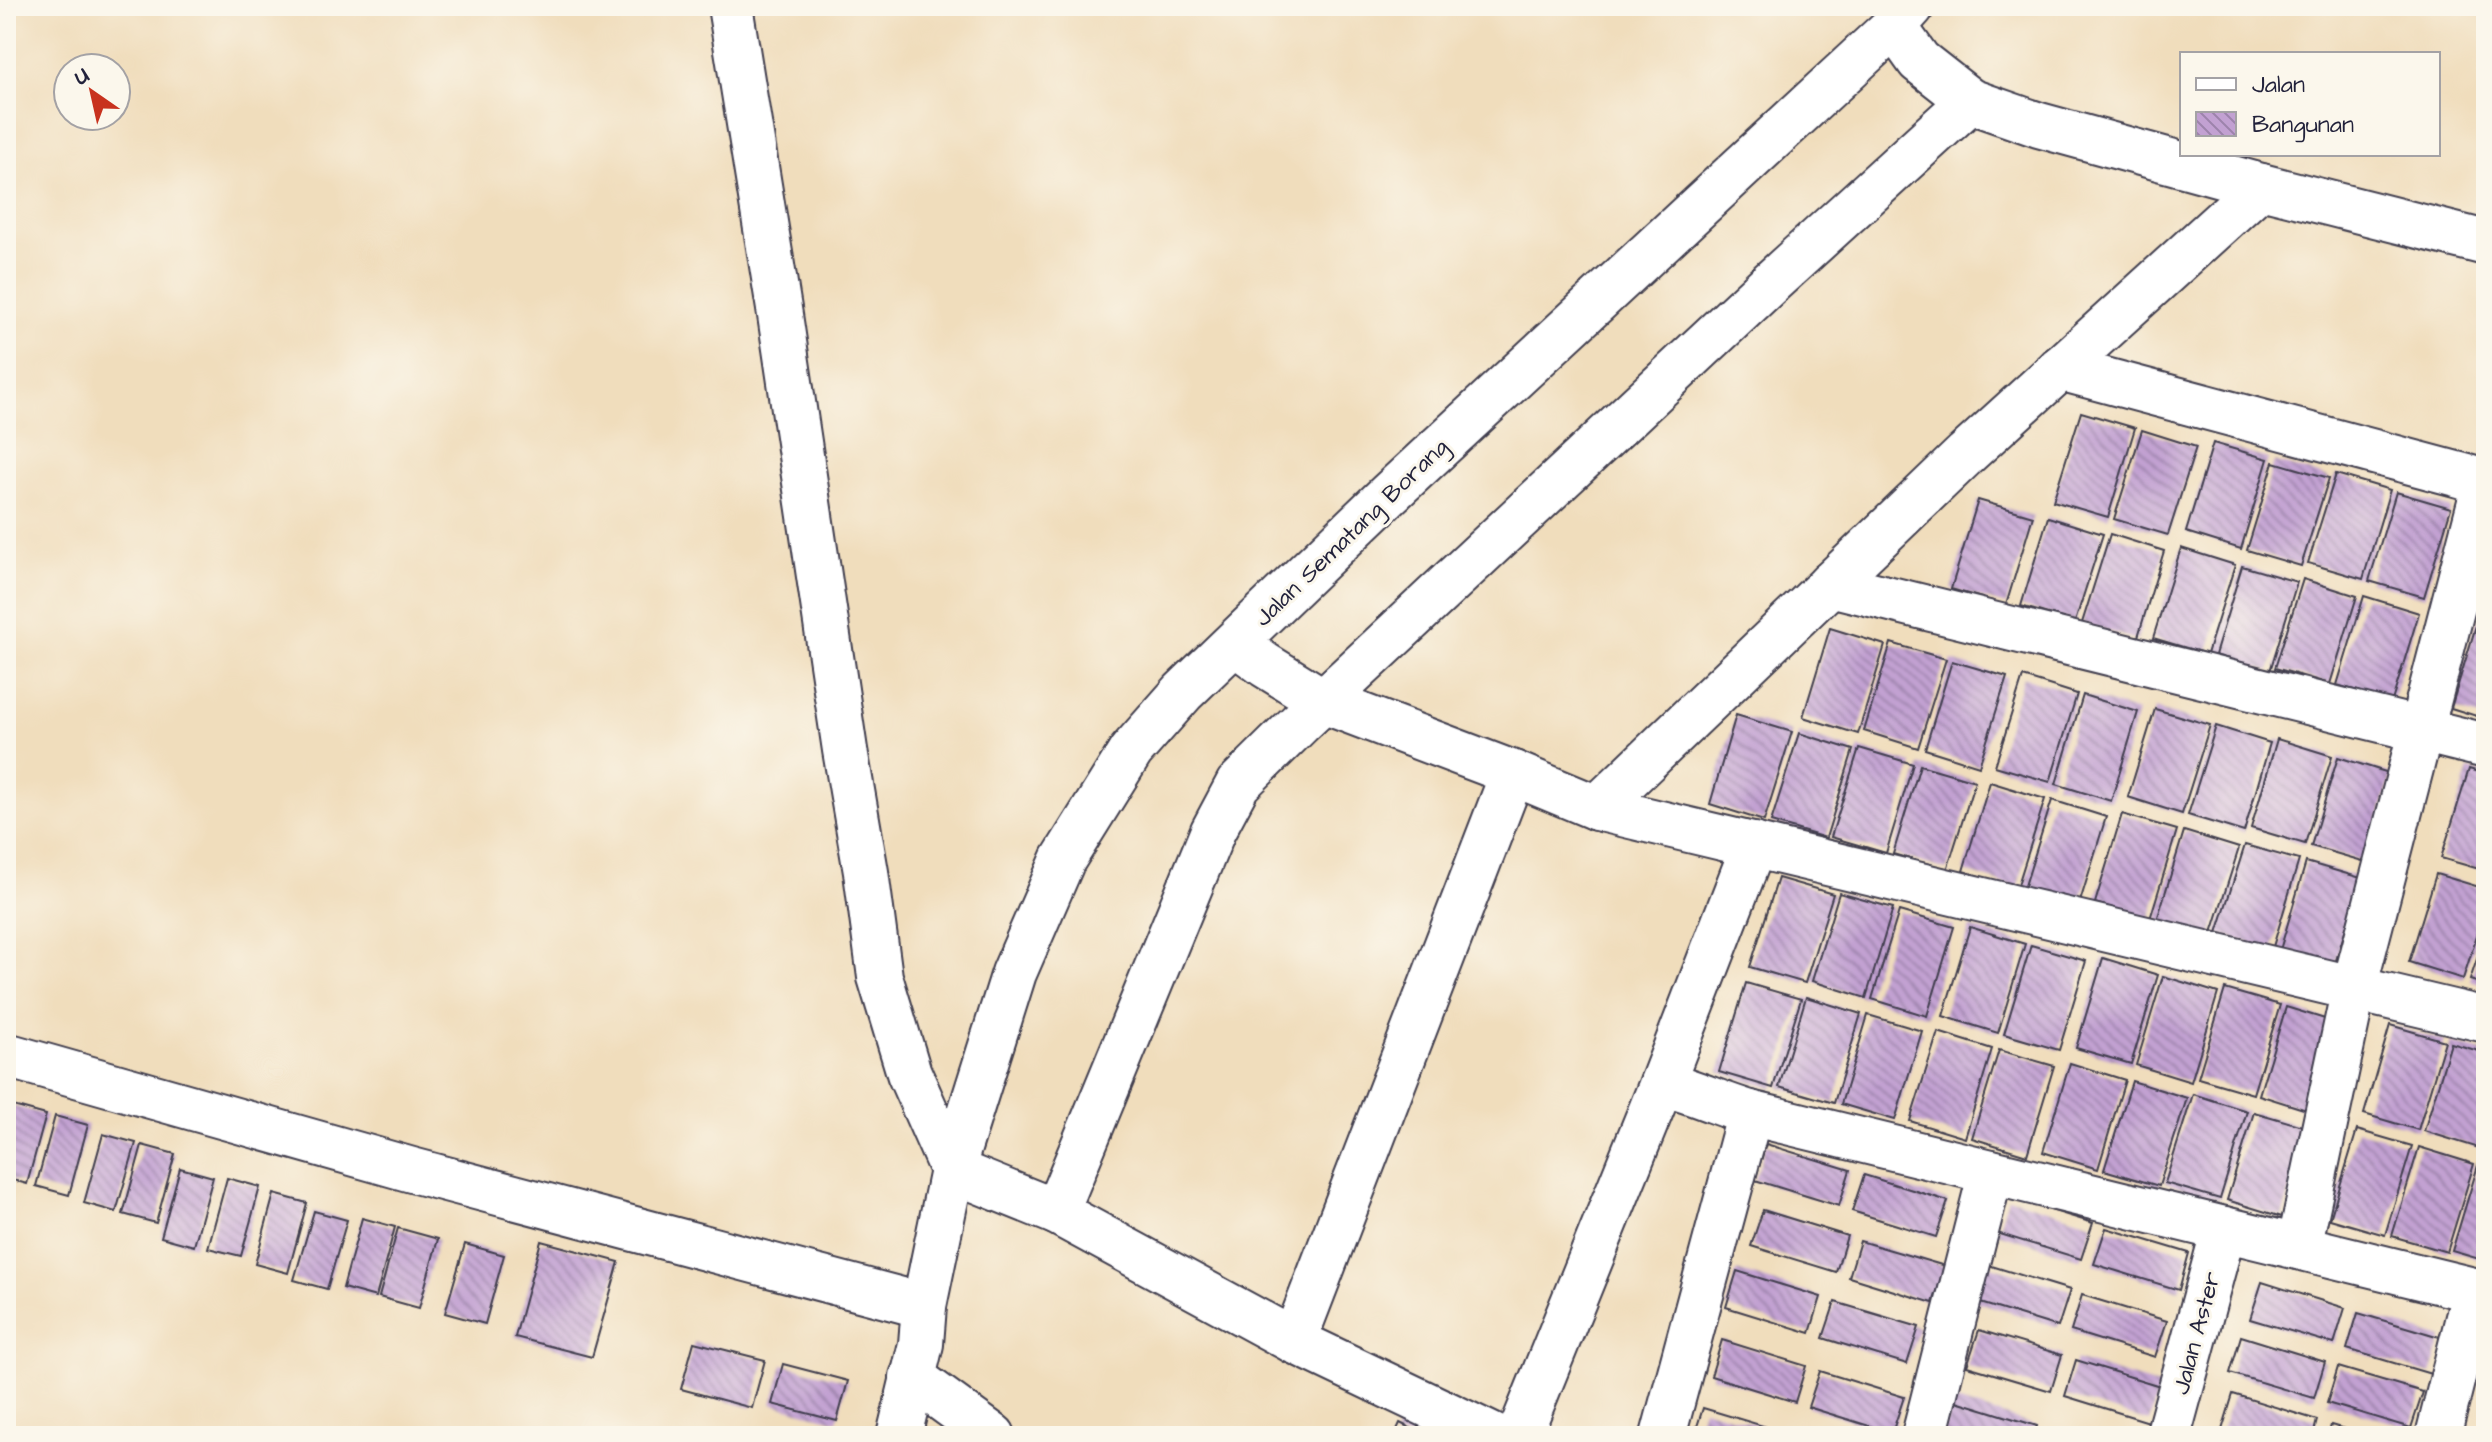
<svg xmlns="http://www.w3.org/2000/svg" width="2492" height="1442" font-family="'Architects Daughter',sans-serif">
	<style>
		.building { fill: url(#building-back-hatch) }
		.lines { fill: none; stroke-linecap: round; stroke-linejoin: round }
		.minor-casing { stroke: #413e4e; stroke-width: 48 }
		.minor { stroke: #fff; stroke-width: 44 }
		.labels { text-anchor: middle; stroke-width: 6; stroke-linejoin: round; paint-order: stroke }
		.street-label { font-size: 24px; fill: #22223b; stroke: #fbf7ec }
	</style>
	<defs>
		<pattern id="building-back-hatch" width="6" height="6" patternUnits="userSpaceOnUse" patternTransform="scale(2)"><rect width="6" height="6" fill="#c2a1d2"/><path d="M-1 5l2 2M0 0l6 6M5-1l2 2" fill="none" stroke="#9d83ac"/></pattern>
	</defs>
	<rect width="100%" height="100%" fill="#fbf7ec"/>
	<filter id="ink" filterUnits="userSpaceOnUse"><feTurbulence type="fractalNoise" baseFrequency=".0125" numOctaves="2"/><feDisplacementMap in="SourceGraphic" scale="16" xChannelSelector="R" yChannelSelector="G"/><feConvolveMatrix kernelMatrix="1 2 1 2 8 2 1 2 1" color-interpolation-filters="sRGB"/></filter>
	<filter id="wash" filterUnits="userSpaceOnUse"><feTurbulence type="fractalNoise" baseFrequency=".006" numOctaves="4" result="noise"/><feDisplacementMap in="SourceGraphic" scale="32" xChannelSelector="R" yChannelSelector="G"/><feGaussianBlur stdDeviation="1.8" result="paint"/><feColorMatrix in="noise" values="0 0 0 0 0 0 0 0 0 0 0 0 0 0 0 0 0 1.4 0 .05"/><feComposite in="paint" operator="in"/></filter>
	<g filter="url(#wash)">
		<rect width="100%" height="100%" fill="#f0ddbc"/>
		<g id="blocks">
			<!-- building -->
			<g class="building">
				<path d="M2081,412L2135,428L2108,517L2053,501Z"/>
				<path d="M2142,430L2196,447L2168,535L2114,519Z"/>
				<path d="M2213,443L2268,459L2241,549L2186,532Z"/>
				<path d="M2274,462L2329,478L2301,566L2247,550Z"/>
				<path d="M2336,474L2390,490L2363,579L2308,563Z"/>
				<path d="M2396,492L2451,508L2424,597L2369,581Z"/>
				<path d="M1978,500L2033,516L2006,605L1951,589Z"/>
				<path d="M2048,517L2103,534L2075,622L2021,606Z"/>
				<path d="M2110,534L2164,551L2137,640L2082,623Z"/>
				<path d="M2181,548L2235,565L2207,654L2153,638Z"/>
				<path d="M2242,566L2297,582L2270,671L2215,655Z"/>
				<path d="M2303,579L2357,596L2330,684L2275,668Z"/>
				<path d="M2364,596L2419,613L2392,701L2337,685Z"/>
				<path d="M2478,619L2486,622V719L2451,708Z"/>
				<path d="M1830,628L1885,645L1858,734L1803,717Z"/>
				<path d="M1891,643L1946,659L1918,748L1864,731Z"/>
				<path d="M1952,661L2007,677L1979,766L1925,749Z"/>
				<path d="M2023,677L2077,694L2050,782L1995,766Z"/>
				<path d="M2083,695L2138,712L2111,801L2056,784Z"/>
				<path d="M2155,709L2210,725L2182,814L2128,797Z"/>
				<path d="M1736,715L1792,732L1764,821L1710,804Z"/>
				<path d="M2216,726L2270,743L2244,832L2188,815Z"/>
				<path d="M1799,733L1853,750L1826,838L1771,822Z"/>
				<path d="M2277,739L2332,756L2305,844L2251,828Z"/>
				<path d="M1859,748L1913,764L1886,853L1831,837Z"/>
				<path d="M2338,757L2392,774L2366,862L2311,846Z"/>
				<path d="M1920,765L1975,781L1947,870L1893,854Z"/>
				<path d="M2469,769L2486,774V871L2441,858Z"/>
				<path d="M1990,782L2045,799L2017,888L1963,871Z"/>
				<path d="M2052,800L2106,817L2079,905L2024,889Z"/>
				<path d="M2122,814L2177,830L2150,919L2095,903Z"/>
				<path d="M2184,831L2239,848L2211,936L2157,920Z"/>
				<path d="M2245,845L2299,860L2272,950L2217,933Z"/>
				<path d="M2306,862L2361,878L2334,967L2280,950Z"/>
				<path d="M2436,874L2486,889V907L2463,979L2409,962Z"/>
				<path d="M1778,878L1833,894L1805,983L1750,967Z"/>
				<path d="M1839,893L1893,908L1866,998L1812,981Z"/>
				<path d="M1899,911L1954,927L1927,1016L1872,999Z"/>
				<path d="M1970,927L2025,944L1998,1033L1943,1016Z"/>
				<path d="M2486,932V985L2470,980Z"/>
				<path d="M2031,945L2086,961L2059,1050L2004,1034Z"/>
				<path d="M2103,958L2158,975L2131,1064L2076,1048Z"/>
				<path d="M2163,976L2218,993L2191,1082L2136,1065Z"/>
				<path d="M1746,983L1801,999L1773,1088L1719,1072Z"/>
				<path d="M2225,989L2280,1005L2253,1094L2198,1078Z"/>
				<path d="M1806,997L1861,1014L1834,1103L1779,1087Z"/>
				<path d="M2286,1007L2341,1024L2313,1112L2259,1095Z"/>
				<path d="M1868,1015L1922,1031L1895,1120L1841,1104Z"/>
				<path d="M2390,1025L2445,1041L2418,1130L2364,1114Z"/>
				<path d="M1938,1032L1992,1049L1965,1138L1910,1121Z"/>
				<path d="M2451,1043L2486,1053V1124L2479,1148L2424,1131Z"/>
				<path d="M1999,1050L2054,1066L2027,1155L1972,1138Z"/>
				<path d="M2070,1063L2125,1080L2098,1169L2043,1152Z"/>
				<path d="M2132,1081L2187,1098L2159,1186L2104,1170Z"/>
				<path d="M2193,1094L2247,1111L2220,1199L2165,1183Z"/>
				<path d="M13,1106L46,1115L27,1184L6,1178V1132Z"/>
				<path d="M2254,1112L2309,1128L2282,1217L2227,1200Z"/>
				<path d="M55,1116L88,1125L69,1195L36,1186Z"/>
				<path d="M2357,1130L2412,1146L2385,1235L2330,1219Z"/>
				<path d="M103,1134L136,1143L116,1212L84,1203Z"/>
				<path d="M1766,1144L1850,1170L1839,1206L1755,1180Z"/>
				<path d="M142,1145L175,1154L156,1223L123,1214Z"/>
				<path d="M2419,1147L2474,1164L2447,1252L2392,1236Z"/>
				<path d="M2479,1162L2486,1164V1261L2452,1251Z"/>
				<path d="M180,1168L213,1177L194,1246L161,1237Z"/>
				<path d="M1864,1175L1948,1201L1936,1237L1852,1211Z"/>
				<path d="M227,1178L260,1187L241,1256L208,1248Z"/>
				<path d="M274,1194L307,1203L288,1273L255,1264Z"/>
				<path d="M2008,1197L2093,1223L2081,1259L1997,1233Z"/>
				<path d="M1763,1210L1847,1236L1836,1272L1751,1246Z"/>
				<path d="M314,1211L347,1220L327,1289L294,1280Z"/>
				<path d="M362,1218L395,1227L376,1297L343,1288Z"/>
				<path d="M398,1228L438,1239L419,1308L379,1297Z"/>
				<path d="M2106,1228L2189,1253L2179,1290L2094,1264Z"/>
				<path d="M541,1241L619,1262L592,1357L515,1337Z"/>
				<path d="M1860,1241L1945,1266L1933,1303L1849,1277Z"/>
				<path d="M465,1244L504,1255L485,1324L445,1313Z"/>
				<path d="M1985,1264L2070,1290L2058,1327L1974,1301Z"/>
				<path d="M1737,1271L1821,1297L1810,1333L1726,1307Z"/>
				<path d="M2262,1282L2345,1308L2334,1344L2250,1319Z"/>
				<path d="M2082,1295L2167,1321L2155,1357L2071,1331Z"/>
				<path d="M1835,1302L1919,1327L1907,1364L1823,1338Z"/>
				<path d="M2358,1313L2443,1338L2431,1374L2347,1349Z"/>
				<path d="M1979,1330L2062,1355L2051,1391L1967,1366Z"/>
				<path d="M2241,1336L2325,1362L2314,1398L2230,1373Z"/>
				<path d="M1722,1340L1806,1366L1795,1402L1711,1376Z"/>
				<path d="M694,1342L765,1360L752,1408L681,1389Z"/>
				<path d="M2076,1360L2160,1386L2149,1422L2065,1396Z"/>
				<path d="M783,1364L848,1381L837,1421L772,1404Z"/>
				<path d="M2338,1367L2423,1392L2411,1428L2327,1403Z"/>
				<path d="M1820,1371L1904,1397L1892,1433L1808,1407Z"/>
				<path d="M2233,1394L2317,1420L2313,1436H2241L2222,1430Z"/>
				<path d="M1953,1400L2037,1426L2034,1436H1942Z"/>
				<path d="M1703,1408L1793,1435V1436H1694Z"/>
				<path d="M1400,1423L1426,1436H1394Z"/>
				<path d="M2331,1425L2365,1435V1436H2328Z"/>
			</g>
		</g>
	</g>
	<g filter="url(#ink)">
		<use href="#blocks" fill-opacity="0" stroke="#413e4e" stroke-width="2"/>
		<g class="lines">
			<!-- minor casing -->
			<g class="minor-casing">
				<g id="minor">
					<path d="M730,6L780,315L845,750L866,872L880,977L909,1073L952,1170L1056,1212L1294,1341L1493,1436"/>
					<path d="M1894,26L1919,61L1970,101L2039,125L2261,186L2486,243"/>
					<path d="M2060,368L2486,482"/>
					<path d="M1830,584L2486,746"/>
					<path d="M1235,643L1265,665L1323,701L1513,773L1597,808L2486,1020"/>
					<path d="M1597,808L1966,454L2261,186"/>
					<path d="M1754,845L1662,1083C1692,1091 1720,1104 1750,1113L2486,1293"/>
					<path d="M6,1055L412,1170L924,1306"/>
					<path d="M1056,1212L1213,831L1238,784L1300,723L1768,285L1970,101"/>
					<path d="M2299,1247L2354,988L2486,479"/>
					<path d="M1294,1341L1513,773"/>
					<path d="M912,1377L993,1436"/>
					<path d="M899,1436L921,1344L924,1306L952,1170L1014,973L1063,860L1131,751L1183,692L1389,494L1894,26L1912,6"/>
					<path d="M1519,1436L1662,1083"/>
					<path d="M1663,1436L1750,1113"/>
					<path d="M1924,1436L1991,1172"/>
					<path d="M2168,1436L2224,1229"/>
					<path d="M2438,1436L2475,1290"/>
				</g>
			</g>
			<!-- minor -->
			<use href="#minor" class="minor"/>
		</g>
	</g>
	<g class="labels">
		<!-- street labels -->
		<g class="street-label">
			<text transform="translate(1351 532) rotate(-44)" y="8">Jalan Sematang Borang</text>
			<text transform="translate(2196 1333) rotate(-75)" y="8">Jalan Aster</text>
		</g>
	</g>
	<!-- margin -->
	<rect width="2492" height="1442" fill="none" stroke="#fbf7ec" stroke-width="32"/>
	<!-- legend -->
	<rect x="2180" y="52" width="260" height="104" fill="#fbf7ec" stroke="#a4a2a5" stroke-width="2"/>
	<rect x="2196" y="78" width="40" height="12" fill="#ffffff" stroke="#a4a2a5" stroke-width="2"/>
	<text x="2252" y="92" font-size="24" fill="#22223b">Jalan</text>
	<rect x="2196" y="112" width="40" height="24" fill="url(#building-back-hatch)" stroke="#a4a2a5" stroke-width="2"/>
	<text x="2252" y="132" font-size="24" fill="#22223b">Bangunan</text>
	<!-- north arrow -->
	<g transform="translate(92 92) rotate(326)"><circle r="38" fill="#fbf7ec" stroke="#a4a2a5" stroke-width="2"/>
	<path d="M0-6L14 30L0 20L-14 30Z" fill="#c8321e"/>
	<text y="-12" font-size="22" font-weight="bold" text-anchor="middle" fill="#22223b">U</text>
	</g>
</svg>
